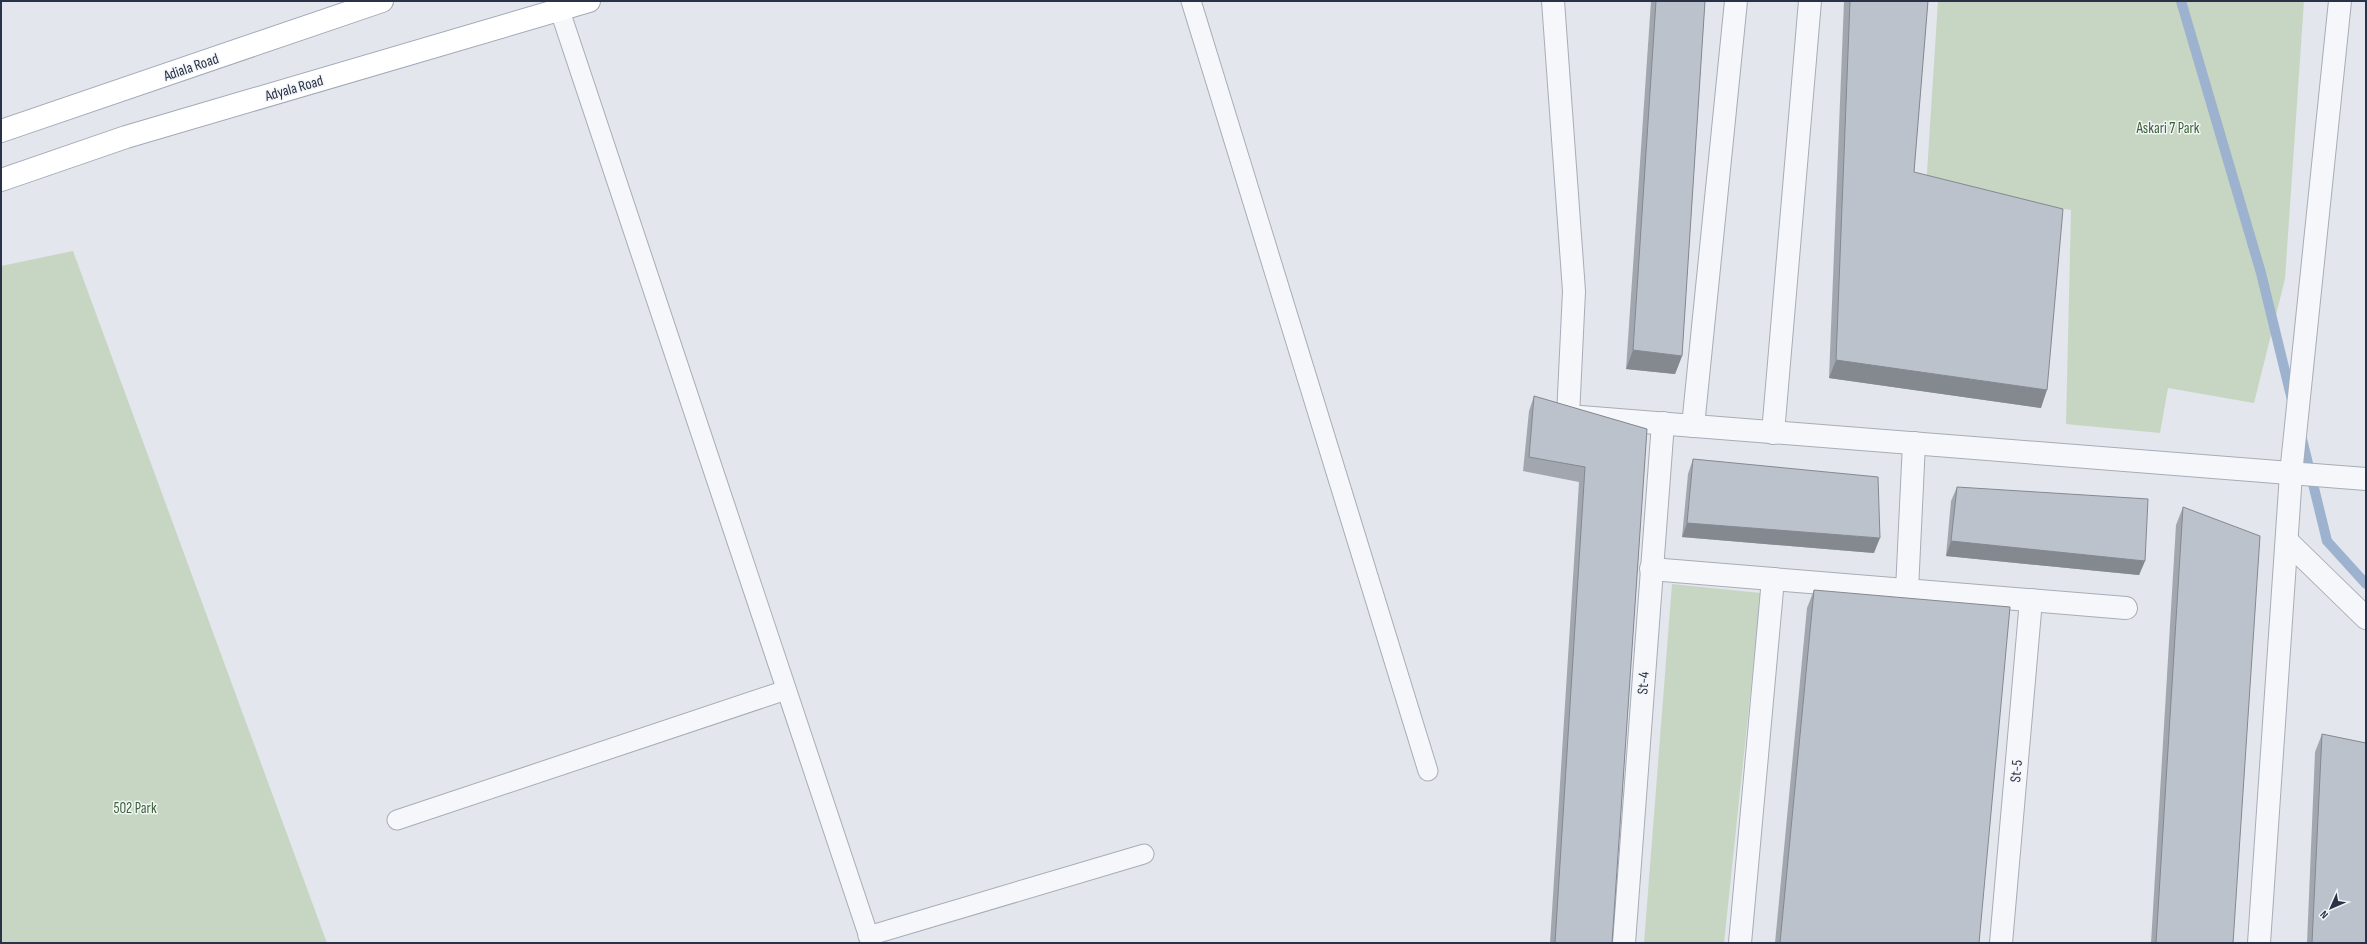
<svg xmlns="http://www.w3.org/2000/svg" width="2367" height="944" font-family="'Sofia Sans Condensed',sans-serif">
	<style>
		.green { fill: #c7d6c3 }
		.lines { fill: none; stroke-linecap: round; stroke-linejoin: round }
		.stream { stroke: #9cb2ce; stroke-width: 10 }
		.service-casing { stroke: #a7acb7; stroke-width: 21 }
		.minor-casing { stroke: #a7acb7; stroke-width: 24 }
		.primary-casing { stroke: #a1aab9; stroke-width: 24 }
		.service { stroke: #f6f7fa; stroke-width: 19 }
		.minor { stroke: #f6f7fa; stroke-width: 22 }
		.primary { stroke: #fff; stroke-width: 22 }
		.wall { fill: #a2a7af }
		.shaded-wall { fill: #84888f }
		.building { fill: #bcc2cc; stroke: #84888f }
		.labels { text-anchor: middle; stroke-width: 3; stroke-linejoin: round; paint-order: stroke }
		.street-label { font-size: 15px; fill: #293246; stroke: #f3f5f9 }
		.park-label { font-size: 15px; fill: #3c6335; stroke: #f3f5f9 }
	</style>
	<rect width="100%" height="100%" fill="#e3e6ec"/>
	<!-- green -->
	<g class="green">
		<path d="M1938,1H2304L2285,279L2254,403L2168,388L2160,433L2066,424L2071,210L1926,188Z"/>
		<path d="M73,251L327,943H1V266Z"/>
		<path d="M1672,584L1761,593L1724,943H1644Z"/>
	</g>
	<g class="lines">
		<!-- stream -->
		<g class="stream">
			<path d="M2181,1L2261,273L2292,400"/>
			<path d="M2302,439L2327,541L2366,584"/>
		</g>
		<!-- service casing -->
		<g class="service-casing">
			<g id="service">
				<path d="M1191,1L1428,771"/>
				<path d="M560,11L871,943"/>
				<path d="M397,820L786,690"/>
				<path d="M868,936L1144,854"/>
			</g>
		</g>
		<!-- minor casing -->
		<g class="minor-casing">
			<g id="minor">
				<path d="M1553,1L1574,291L1568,416L2366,479"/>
				<path d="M1693,426L1736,1"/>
				<path d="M1773,433L1810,1"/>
				<path d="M2287,541L2366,618"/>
				<path d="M1651,569L2126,608"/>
				<path d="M1907,590L1914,443"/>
				<path d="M1624,943L1663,423"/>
				<path d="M1740,943L1773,579"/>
				<path d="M2001,943L2031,600"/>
				<path d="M2259,943L2291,474L2340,1"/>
			</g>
		</g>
		<!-- primary casing -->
		<g class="primary-casing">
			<g id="primary">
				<path d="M1,131L382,1"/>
				<path d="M1,180L126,137L589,1"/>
			</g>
		</g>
		<!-- service -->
		<use href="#service" class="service"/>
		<!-- minor -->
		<use href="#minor" class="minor"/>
		<!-- primary -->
		<use href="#primary" class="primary"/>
	</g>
	<!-- wall -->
	<g class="wall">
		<path d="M1651,1H1705L1682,356L1675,374L1626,369Z"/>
		<path d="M1844,1H1928L1914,172L2041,408L1829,378Z"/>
		<path d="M1534,396L1647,429L1612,943H1550L1579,482L1523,471L1529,411Z"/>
		<path d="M1693,459L1874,553L1682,537L1688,474Z"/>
		<path d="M1957,487L2145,561L2139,575L1946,556L1951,501Z"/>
		<path d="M2183,507L2233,943H2151L2176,525Z"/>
		<path d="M1814,590L1979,943H1775L1807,608Z"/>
		<path d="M2322,734L2366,943H2307L2315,752Z"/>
	</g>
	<!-- shaded-wall -->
	<g class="shaded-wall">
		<path d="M1633,350L1682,356L1675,374L1626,369Z"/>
		<path d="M1836,360L2047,390L2041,408L1829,378Z"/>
		<path d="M1687,523L1880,538L1874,553L1682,537Z"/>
		<path d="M1951,541L2145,561L2139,575L1946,556Z"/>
	</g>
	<!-- building -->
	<g class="building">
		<path d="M1656,1H1705L1682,356L1633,350Z"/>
		<path d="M1850,1H1928L1914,172L2063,209L2047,390L1836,360Z"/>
		<path d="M1534,396L1647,429L1612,943H1555L1585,467L1529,457Z"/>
		<path d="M1693,459L1878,477L1880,538L1687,523Z"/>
		<path d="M1957,487L2148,499L2145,561L1951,541Z"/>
		<path d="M2183,507L2260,536L2233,943H2156Z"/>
		<path d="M1814,590L2010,607L1979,943H1780Z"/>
		<path d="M2322,734L2366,743V943H2312Z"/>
	</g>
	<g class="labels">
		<!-- street labels -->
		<g class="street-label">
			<text transform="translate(191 67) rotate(-19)" y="5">Adiala Road</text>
			<text transform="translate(294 88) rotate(-16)" y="5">Adyala Road</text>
			<text transform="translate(1643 683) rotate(-86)" y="5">St-4</text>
			<text transform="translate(2016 771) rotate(-85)" y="5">St-5</text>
		</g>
		<!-- park labels -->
		<g class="park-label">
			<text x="2168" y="133">Askari 7 Park</text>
			<text x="135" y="813">502 Park</text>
		</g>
	</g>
	<!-- border -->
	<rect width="2367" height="944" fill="none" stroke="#293246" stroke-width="4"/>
	<!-- north arrow -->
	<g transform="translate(2331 908) rotate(225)" stroke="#f3f5f9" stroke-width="3" paint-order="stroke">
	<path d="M0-3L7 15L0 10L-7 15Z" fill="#293246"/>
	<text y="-6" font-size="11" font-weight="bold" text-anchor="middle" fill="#293246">N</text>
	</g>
</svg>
